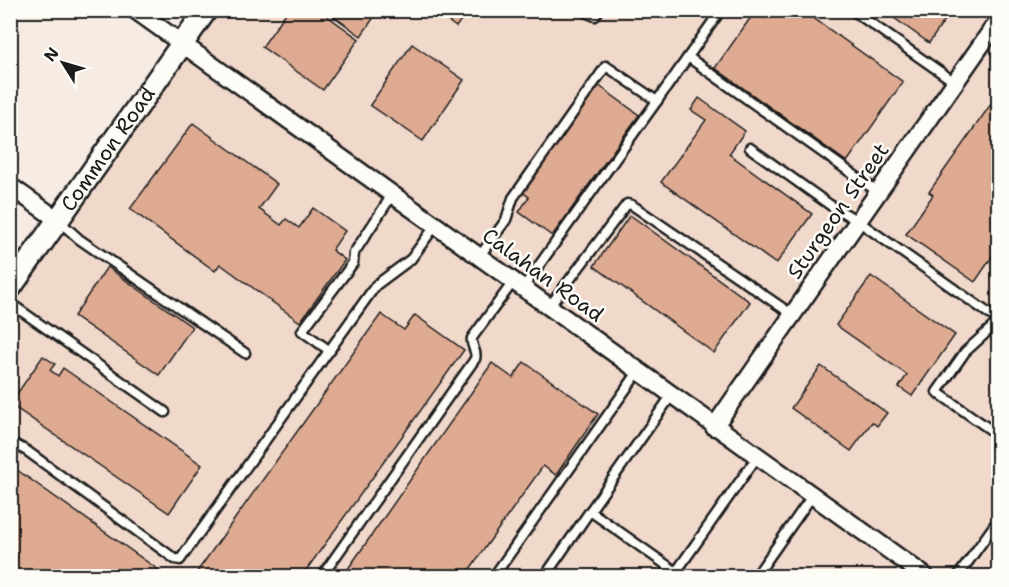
<svg xmlns="http://www.w3.org/2000/svg" width="1009" height="587" font-family="'Shantell Sans',sans-serif">
	<style>
		.built { fill: #f0d8cb }
		.building { fill: #deab92; stroke: #1c1c1c; stroke-width: 1.5 }
		.lines { fill: none; stroke-linecap: round; stroke-linejoin: round }
		.service-casing { stroke: #1c1c1c; stroke-width: 13 }
		.minor-casing { stroke: #1c1c1c; stroke-width: 21 }
		.tertiary-casing { stroke: #1c1c1c; stroke-width: 26 }
		.service { stroke: #fdfcf7; stroke-width: 8 }
		.minor { stroke: #fdfcf7; stroke-width: 16 }
		.tertiary { stroke: #fdfcf7; stroke-width: 21 }
		.labels { text-anchor: middle; stroke-width: 5; stroke-linejoin: round; paint-order: stroke }
		.street-label { font-size: 21px; fill: #1c1c1c; stroke: #fdfcf7 }
	</style>
	<rect width="100%" height="100%" fill="#f7ece3"/>
	<filter id="ink" filterUnits="userSpaceOnUse"><feTurbulence type="fractalNoise" baseFrequency=".0167" numOctaves="2"/><feDisplacementMap in="SourceGraphic" scale="12" xChannelSelector="R" yChannelSelector="G"/><feConvolveMatrix kernelMatrix="1 2 1 2 8 2 1 2 1" color-interpolation-filters="sRGB"/></filter>
	<g filter="url(#ink)">
		<!-- built -->
		<path class="built" d="M221,11H998V576H11V308Z"/>
		<!-- building -->
		<g class="building">
			<path d="M288,10H319L359,39L323,90L262,47Z"/>
			<path d="M325,10H379L361,36Z"/>
			<path d="M433,10H468L456,27Z"/>
			<path d="M756,10H802L903,82L847,162L715,68Z"/>
			<path d="M883,10H952L929,43Z"/>
			<path d="M412,44L464,80L423,141L370,105Z"/>
			<path d="M598,85L639,115L552,236L519,212L529,197L521,191Z"/>
			<path d="M998,94V248L975,282L906,234L933,195L929,192Z"/>
			<path d="M699,98L745,131L729,154L812,214L776,264L661,182L706,120L691,110Z"/>
			<path d="M193,123L277,184L259,209L281,225L286,219L299,228L313,208L345,231L332,250L345,260L300,322L220,264L215,271L130,209Z"/>
			<path d="M630,215L750,302L714,353L594,266Z"/>
			<path d="M107,267L192,327L159,375L74,316Z"/>
			<path d="M871,276L955,335L912,396L899,387L907,375L836,325Z"/>
			<path d="M381,314L404,330L415,315L464,350L302,576H194Z"/>
			<path d="M43,356L55,364L50,370L58,376L63,368L202,465L169,513L10,404Z"/>
			<path d="M524,362L598,414L556,475L543,466L465,576H343L492,363L513,378Z"/>
			<path d="M821,366L887,413L877,426L872,422L851,451L791,408Z"/>
			<path d="M10,465L167,576H10Z"/>
		</g>
		<g class="lines">
			<!-- service casing -->
			<g class="service-casing">
				<g id="service">
					<path d="M580,10L595,16L599,10"/>
					<path d="M721,10L688,57L878,192"/>
					<path d="M852,10L956,83"/>
					<path d="M657,101L688,57"/>
					<path d="M750,148L830,205L858,221L998,320"/>
					<path d="M58,220L79,239L245,353"/>
					<path d="M479,257L506,220L513,198L606,66L657,101L522,289"/>
					<path d="M10,303L165,412"/>
					<path d="M549,307L627,204L632,205L793,315"/>
					<path d="M998,322L965,352L937,392L998,435"/>
					<path d="M330,351L302,331L353,263L354,253L392,195"/>
					<path d="M671,396L590,511L682,576"/>
					<path d="M10,442L27,451L175,559L180,560L376,285L411,259L435,226"/>
					<path d="M676,572L757,457"/>
					<path d="M322,576L475,359C478,351 470,346 472,338L513,282"/>
					<path d="M494,576L638,372"/>
					<path d="M545,576L590,511"/>
					<path d="M756,576L812,496"/>
					<path d="M958,576L998,520"/>
				</g>
			</g>
			<!-- minor casing -->
			<g class="minor-casing">
				<g id="minor">
					<path d="M135,10L925,576"/>
					<path d="M10,186L58,220"/>
					<path d="M714,427L998,21"/>
				</g>
			</g>
			<!-- tertiary casing -->
			<g class="tertiary-casing">
				<g id="tertiary">
					<path id="s1" d="M10,288L206,10"/>
				</g>
			</g>
			<!-- service -->
			<use href="#service" class="service"/>
			<!-- minor -->
			<use href="#minor" class="minor"/>
			<!-- tertiary -->
			<use href="#tertiary" class="tertiary"/>
		</g>
	</g>
	<g class="labels">
		<!-- street labels -->
		<g class="street-label">
			<text dy="7" stroke="none"><textPath href="#s1" startOffset="170">Common Road</textPath></text>
			<text transform="translate(838 211) rotate(-55)" y="7">Sturgeon Street</text>
			<text transform="translate(543 275) rotate(36)" y="7">Calahan Road</text>
		</g>
	</g>
	<!-- margin -->
	<rect width="1009" height="587" fill="none" stroke="#fdfcf7" stroke-width="36"/>
	<rect x="18" y="18" width="973" height="551" fill="none" stroke="#1c1c1c" stroke-width="2" filter="url(#ink)"/>
	<!-- north arrow -->
	<g transform="translate(63 63) rotate(307)" stroke="#fdfcf7" stroke-width="4.5" paint-order="stroke">
	<path d="M0-4.5L10 22L0 15L-10 22Z" fill="#1c1c1c"/>
	<text y="-9" font-size="16" font-weight="bold" text-anchor="middle" fill="#1c1c1c">N</text>
	</g>
</svg>
